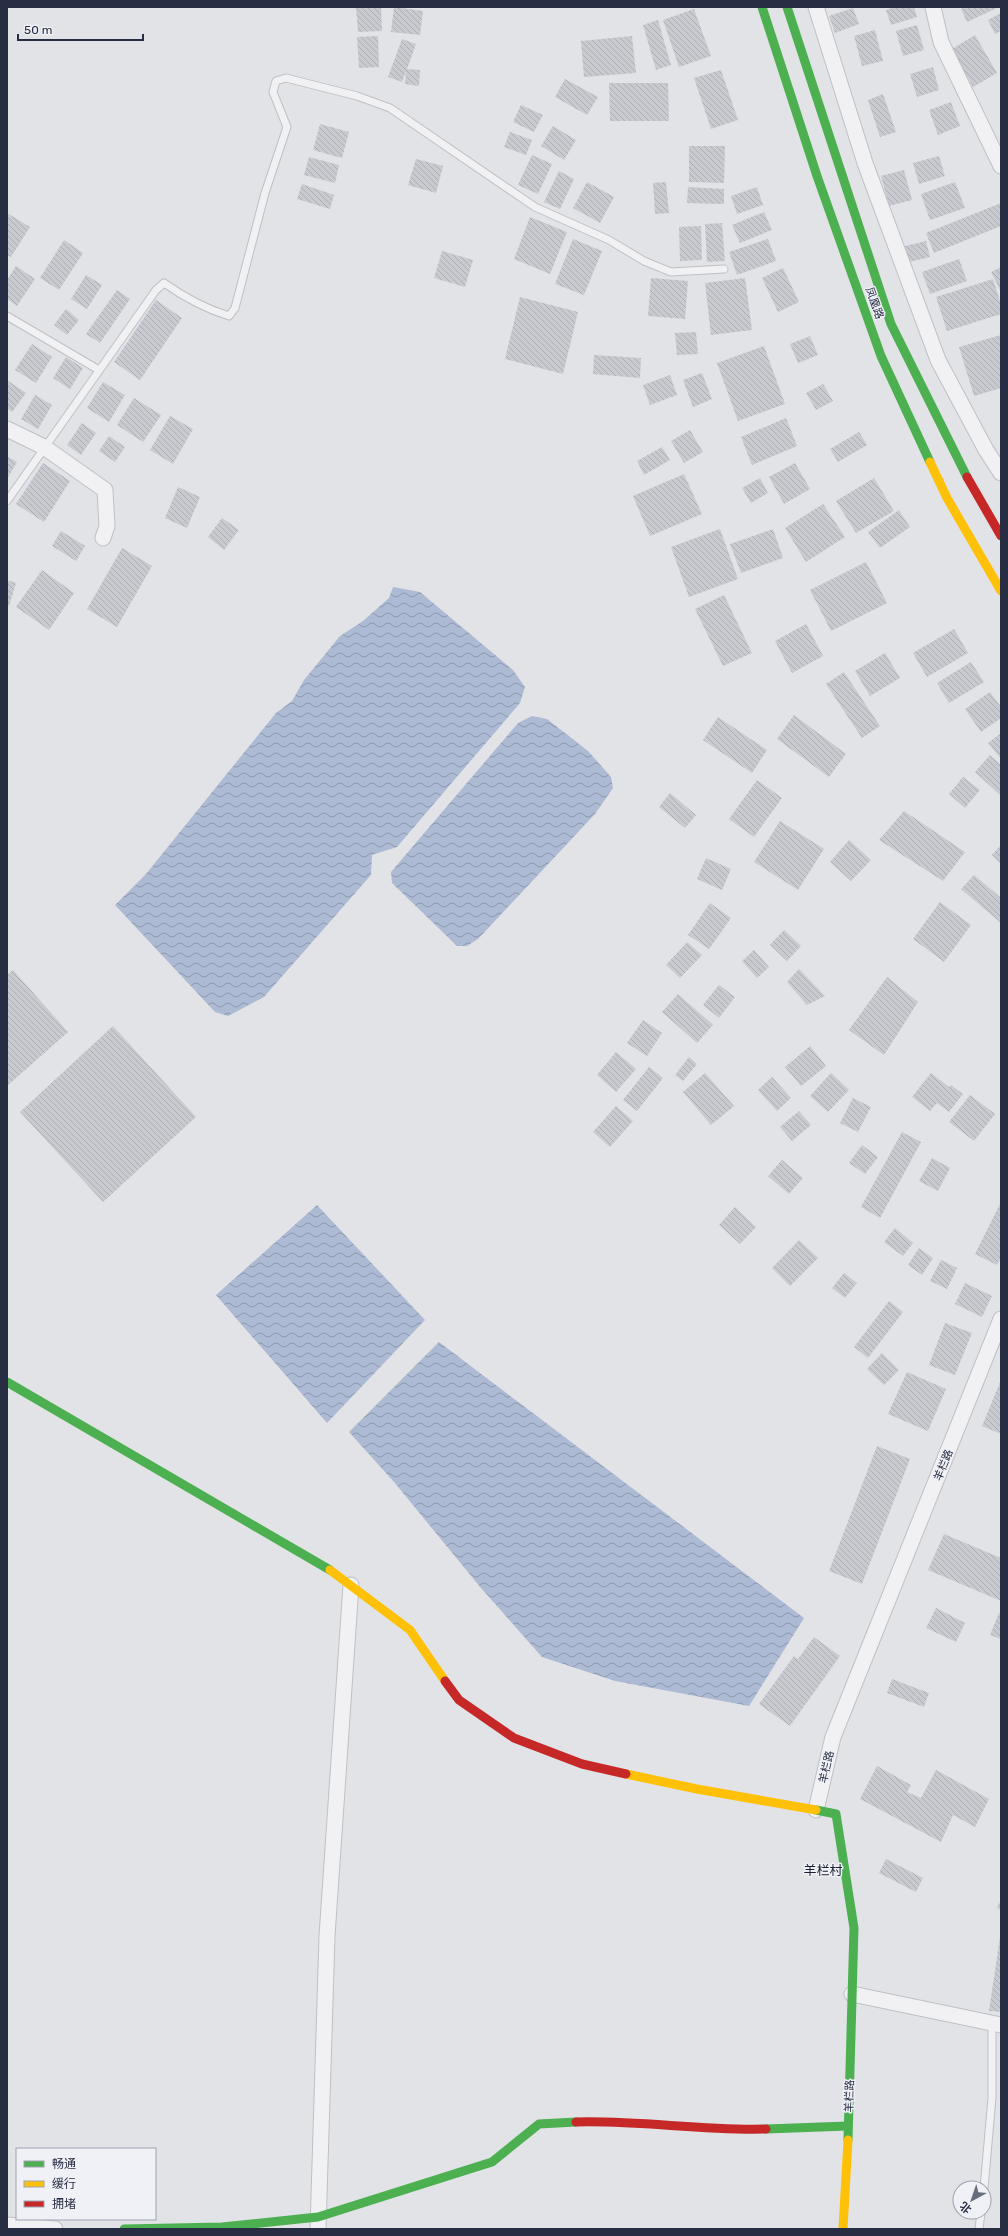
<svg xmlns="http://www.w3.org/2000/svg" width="1008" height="2236" font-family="Rubik,'Noto Sans SC',sans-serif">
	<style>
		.water { fill: url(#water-waves) }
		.building { fill: url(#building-back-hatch) }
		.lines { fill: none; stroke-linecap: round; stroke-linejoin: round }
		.lane-casing { stroke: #bec0c5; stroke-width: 9 }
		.street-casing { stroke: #bec0c5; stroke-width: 17 }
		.lane { stroke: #f1f1f3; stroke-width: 7 }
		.street { stroke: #f1f1f3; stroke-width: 15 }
		.fast { stroke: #4caf50; stroke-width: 9 }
		.slow { stroke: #ffc107; stroke-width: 9 }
		.jam { stroke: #c62828; stroke-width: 9 }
		.labels { text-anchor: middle; stroke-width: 3; stroke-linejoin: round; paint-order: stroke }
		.street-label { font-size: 11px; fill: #272d42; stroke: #eff1f7 }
		.quarter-label { font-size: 13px; fill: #191e32; stroke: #eff1f7 }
	</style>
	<defs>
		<pattern id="water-waves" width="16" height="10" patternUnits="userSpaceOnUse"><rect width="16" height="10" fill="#adbad4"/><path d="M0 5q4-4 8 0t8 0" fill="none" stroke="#8d98ae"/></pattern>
		<pattern id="building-back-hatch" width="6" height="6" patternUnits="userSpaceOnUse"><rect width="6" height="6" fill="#c9cacf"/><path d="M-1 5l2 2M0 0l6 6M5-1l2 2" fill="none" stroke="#adaeb3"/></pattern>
	</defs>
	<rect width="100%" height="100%" fill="#e1e3e7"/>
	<!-- water -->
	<g class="water">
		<path d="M393,587L420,592L513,670L525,687L520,703L397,847L372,855L371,875L264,997L228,1016L215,1012L115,905L146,874L276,713L292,701L304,680L340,636L363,621L389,598Z"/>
		<path d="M532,716L547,719L588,751L611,777L613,788L595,814L478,939L467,946H457L392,883L391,872L518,723Z"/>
		<path d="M317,1205L425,1320L327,1423L216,1295Z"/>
		<path d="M439,1342L804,1618L749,1706L615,1681L542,1657L481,1588L394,1482L349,1432Z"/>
	</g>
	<!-- building -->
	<g class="building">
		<path d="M356,7H381L382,31L358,32Z"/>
		<path d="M394,7L423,11L420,35L391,32Z"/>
		<path d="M896,7H914L917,17L891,25L886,10Z"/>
		<path d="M966,7H999L967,22L961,9Z"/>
		<path d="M853,8L859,24L835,33L829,16Z"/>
		<path d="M694,9L711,56L679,67L663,20Z"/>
		<path d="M1001,13V31L995,34L988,20Z"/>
		<path d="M658,20L671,65L656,70L643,25Z"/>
		<path d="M917,25L924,50L903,56L896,31Z"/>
		<path d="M875,30L883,61L862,66L854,36Z"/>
		<path d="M975,35L997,73L973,87L952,49Z"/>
		<path d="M378,36L379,67L359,68L357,37Z"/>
		<path d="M632,36L636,73L584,77L581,41Z"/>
		<path d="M402,39L416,44L407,69L420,70L419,86L405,84L406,71L402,82L388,77Z"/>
		<path d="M933,67L939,90L917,97L910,74Z"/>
		<path d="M721,70L738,120L711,129L694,78Z"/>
		<path d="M565,79L598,97L587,115L555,97Z"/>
		<path d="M609,83H668L669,121H610Z"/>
		<path d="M883,94L896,132L880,137L868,100Z"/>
		<path d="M951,102L960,126L938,135L929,110Z"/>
		<path d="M521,105L543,115L534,132L513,122Z"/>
		<path d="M320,124L349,132L342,158L313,150Z"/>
		<path d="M553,126L576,140L564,160L541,146Z"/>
		<path d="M510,132L532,140L526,155L504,147Z"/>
		<path d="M689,146H725L724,183L689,182Z"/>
		<path d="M532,155L552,164L538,194L518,185Z"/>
		<path d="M939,156L945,176L919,184L913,163Z"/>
		<path d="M309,157L339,165L335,183L304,175Z"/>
		<path d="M416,159L443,166L436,193L408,185Z"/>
		<path d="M904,170L912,200L889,206L881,176Z"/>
		<path d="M559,171L574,179L560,209L544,202Z"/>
		<path d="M587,182L614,197L600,223L573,208Z"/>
		<path d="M666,182L669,213L655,214L653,183Z"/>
		<path d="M955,182L965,208L930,220L921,194Z"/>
		<path d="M302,184L334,195L330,209L297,199Z"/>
		<path d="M688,187L724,189V204L687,203Z"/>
		<path d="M757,187L763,205L737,214L731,196Z"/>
		<path d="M1001,203V226L934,253L926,233Z"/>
		<path d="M764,212L772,230L740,243L732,225Z"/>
		<path d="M7,213L30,227L11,257L7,255Z"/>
		<path d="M530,217L567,232L550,274L514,259Z"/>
		<path d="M722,223L725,261L707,262L705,224Z"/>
		<path d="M701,226L702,260L680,261L679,227Z"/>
		<path d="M573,239L602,251L584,295L555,284Z"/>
		<path d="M768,239L776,261L737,275L729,252Z"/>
		<path d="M64,240L83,253L59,290L40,278Z"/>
		<path d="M926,241L930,257L909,262L905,246Z"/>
		<path d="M442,251L473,260L465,287L434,278Z"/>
		<path d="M959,259L967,281L930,294L922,272Z"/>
		<path d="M16,266L35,279L17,306L7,299V280Z"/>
		<path d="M1001,267V292L991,272Z"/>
		<path d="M783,268L799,302L778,312L762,278Z"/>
		<path d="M86,275L102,285L87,309L71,299Z"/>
		<path d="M651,278L688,281L685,319L648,316Z"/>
		<path d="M745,278L752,330L711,335L705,283Z"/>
		<path d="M993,279L1001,304V314L947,331L936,297Z"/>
		<path d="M117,290L130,299L100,343L86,334Z"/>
		<path d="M520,297L578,312L563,374L505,359Z"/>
		<path d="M156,300L182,318L140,380L114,362Z"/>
		<path d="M66,309L79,320L67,335L54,325Z"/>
		<path d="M696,332L698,354L677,355L675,333Z"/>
		<path d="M1001,335V388L974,396L959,347Z"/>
		<path d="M810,336L818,355L798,363L790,344Z"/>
		<path d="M32,344L52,357L36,383L15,370Z"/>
		<path d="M764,346L785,404L738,421L717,363Z"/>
		<path d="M594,355L641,358L640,378L593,374Z"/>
		<path d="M66,357L83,368L70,389L53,378Z"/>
		<path d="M702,373L712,399L693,407L683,380Z"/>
		<path d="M670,375L677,395L650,405L643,385Z"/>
		<path d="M7,380L26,393L12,412L7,408Z"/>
		<path d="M103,382L125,395L109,422L87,408Z"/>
		<path d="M823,384L833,401L816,410L806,393Z"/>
		<path d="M35,395L52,405L38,429L21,419Z"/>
		<path d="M134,398L161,415L143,442L117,425Z"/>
		<path d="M170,416L193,429L173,464L150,450Z"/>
		<path d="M786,418L797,446L752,465L741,437Z"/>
		<path d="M82,423L96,433L81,455L67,445Z"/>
		<path d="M690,430L703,452L684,463L671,441Z"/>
		<path d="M859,432L867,445L838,462L830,449Z"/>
		<path d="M109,436L125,447L115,462L99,451Z"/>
		<path d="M662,447L670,460L644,475L637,461Z"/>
		<path d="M7,456L17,462L7,479Z"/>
		<path d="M43,463L70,481L44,522L16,504Z"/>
		<path d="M795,463L810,489L784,504L769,477Z"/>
		<path d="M684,474L702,514L650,536L633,496Z"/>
		<path d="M760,478L768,493L751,503L742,488Z"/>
		<path d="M874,478L894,511L856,533L836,501Z"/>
		<path d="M178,487L200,497L187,528L165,518Z"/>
		<path d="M823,504L845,537L806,562L785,528Z"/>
		<path d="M899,510L910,527L880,548L868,532Z"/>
		<path d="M222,518L239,530L224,550L208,537Z"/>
		<path d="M720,529L738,579L689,597L671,547Z"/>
		<path d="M773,529L783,558L741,573L730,544Z"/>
		<path d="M61,531L85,546L76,561L52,546Z"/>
		<path d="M122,548L152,566L117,627L87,609Z"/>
		<path d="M866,562L887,603L831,631L810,590Z"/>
		<path d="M42,570L74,593L49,630L16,607Z"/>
		<path d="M7,580L16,583L9,606L7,605Z"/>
		<path d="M724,595L752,653L723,666L695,609Z"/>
		<path d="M806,624L823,656L792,673L775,641Z"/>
		<path d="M954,629L968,653L927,677L913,653Z"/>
		<path d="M885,653L900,678L870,696L855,671Z"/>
		<path d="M971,662L984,682L949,703L937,683Z"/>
		<path d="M844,672L880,726L862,738L826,684Z"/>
		<path d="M990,692L1001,707V718L981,732L965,709Z"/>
		<path d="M794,715L846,754L829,777L777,739Z"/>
		<path d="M718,717L767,750L752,773L703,740Z"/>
		<path d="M1001,733V759L988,743Z"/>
		<path d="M990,755L1001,765V796L975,772Z"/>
		<path d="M963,777L980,790L965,808L949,794Z"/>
		<path d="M757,780L782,798L754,837L729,819Z"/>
		<path d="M670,793L696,815L685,828L659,807Z"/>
		<path d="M904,811L965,852L943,881L879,840Z"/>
		<path d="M780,821L824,849L798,890L754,862Z"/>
		<path d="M849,840L871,860L851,881L830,862Z"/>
		<path d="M1001,845V864L992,855Z"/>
		<path d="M706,858L731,869L722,890L697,879Z"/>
		<path d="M974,875L1001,898V923L961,889Z"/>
		<path d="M940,902L971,925L944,962L913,939Z"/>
		<path d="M710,903L731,918L709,949L688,935Z"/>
		<path d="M784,930L801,946L787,961L770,945Z"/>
		<path d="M687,942L702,955L680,978L666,965Z"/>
		<path d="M754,950L769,967L757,978L742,961Z"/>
		<path d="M799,969L825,996L807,1005L787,982Z"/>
		<path d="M13,970L68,1032L7,1086V975Z"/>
		<path d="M887,977L918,1002L884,1055L849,1030Z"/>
		<path d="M719,985L735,997L719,1018L703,1005Z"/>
		<path d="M678,994L713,1025L697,1043L662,1012Z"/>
		<path d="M643,1020L662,1033L647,1056L627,1043Z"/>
		<path d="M113,1026L196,1117L103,1202L20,1112Z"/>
		<path d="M810,1046L826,1066L801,1086L785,1067Z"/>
		<path d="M616,1052L636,1069L616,1092L597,1075Z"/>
		<path d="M689,1057L697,1064L683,1081L675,1075Z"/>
		<path d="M649,1067L663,1078L637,1111L623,1100Z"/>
		<path d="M705,1073L734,1106L711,1125L683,1092Z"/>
		<path d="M831,1073L849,1090L828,1112L810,1096Z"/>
		<path d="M931,1073L949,1087L951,1085L963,1094L949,1112L937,1103L930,1111L912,1097Z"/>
		<path d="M772,1077L791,1098L777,1111L758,1090Z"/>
		<path d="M970,1095L995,1114L974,1141L949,1122Z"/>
		<path d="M853,1098L871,1107L858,1132L840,1123Z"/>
		<path d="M616,1106L633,1121L610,1147L593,1132Z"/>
		<path d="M799,1111L811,1125L792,1141L780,1127Z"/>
		<path d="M902,1132L921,1142L880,1218L861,1207Z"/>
		<path d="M862,1145L878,1157L865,1174L849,1163Z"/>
		<path d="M932,1158L950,1168L938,1191L919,1181Z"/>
		<path d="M782,1160L803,1178L789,1194L768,1176Z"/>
		<path d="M1001,1202V1258L997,1265L975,1254Z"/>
		<path d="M735,1207L756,1227L740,1244L719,1225Z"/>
		<path d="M895,1228L913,1243L903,1256L884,1242Z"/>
		<path d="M799,1240L818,1258L790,1286L772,1268Z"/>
		<path d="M919,1248L933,1258L922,1275L908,1265Z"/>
		<path d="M941,1260L957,1268L947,1289L930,1281Z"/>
		<path d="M844,1273L857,1283L845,1298L832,1288Z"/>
		<path d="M965,1283L992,1296L982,1317L955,1304Z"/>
		<path d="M889,1301L903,1312L868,1358L854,1347Z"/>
		<path d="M945,1323L972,1333L955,1375L929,1365Z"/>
		<path d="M882,1353L899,1370L884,1385L867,1369Z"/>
		<path d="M907,1372L946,1389L928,1431L888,1414Z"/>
		<path d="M1001,1380V1434L982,1426Z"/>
		<path d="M877,1446L910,1459L862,1584L829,1571Z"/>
		<path d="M944,1534L1001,1558V1601L928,1570Z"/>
		<path d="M936,1608L965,1623L956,1642L926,1628Z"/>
		<path d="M999,1613L1001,1614V1639L990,1635Z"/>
		<path d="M814,1637L840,1656L790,1726L759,1704L794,1656L798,1659Z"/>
		<path d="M892,1679L929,1693L924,1707L887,1693Z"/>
		<path d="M877,1766L911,1785L907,1792L921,1798L936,1770L989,1799L975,1827L953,1815L941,1842L860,1799Z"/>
		<path d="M886,1859L923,1878L916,1892L879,1873Z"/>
		<path d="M1001,1900V1910L997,1908Z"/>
		<path d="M1000,1937H1001V2012L989,2011Z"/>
	</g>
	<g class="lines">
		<!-- lane casing -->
		<g class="lane-casing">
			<g id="lane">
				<path d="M7,316L99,370"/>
				<path d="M7,501L156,290L164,283C184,297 206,309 229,316L235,308L265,193L287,127L273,92L276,81L286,78L357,96L390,108L535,207L609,240L644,261L671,272L724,269"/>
				<path d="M984,2188L992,2098V2023"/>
				<path d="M979,2229L981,2212"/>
			</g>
		</g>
		<!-- street casing -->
		<g class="street-casing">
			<g id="street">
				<path d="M816,7L865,163L938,360L986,450L1001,473"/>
				<path d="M933,7L941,42L1001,166"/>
				<path d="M7,429L44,447L105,490L107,526L103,538"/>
				<path d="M816,1810L833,1737L1001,1319"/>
				<path d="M852,1994L1001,2025"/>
				<path d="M7,2225L55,2229"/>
				<path d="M318,2229L327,1936L351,1585"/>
			</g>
		</g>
		<!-- lane -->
		<use href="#lane" class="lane"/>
		<!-- street -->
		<use href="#street" class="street"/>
		<!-- fast -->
		<g class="fast">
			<path d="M762,7L817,176L881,356L930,462"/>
			<path d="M787,7L891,324L967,477"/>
			<path d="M7,1382L330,1570"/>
			<path d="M816,1810L836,1814L854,1928L848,2140"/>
			<path d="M766,2129L848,2126"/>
			<path d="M124,2229L222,2227L318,2217L492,2162L539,2124L576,2122"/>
		</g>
		<!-- slow -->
		<g class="slow">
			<path d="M930,462L947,498L1001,591"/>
			<path d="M330,1570L410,1630L445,1681"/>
			<path d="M626,1774L697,1789L816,1810"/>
			<path d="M843,2229L848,2140"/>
		</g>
		<!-- jam -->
		<g class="jam">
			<path d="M967,477L1001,536"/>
			<path d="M445,1681L459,1700L514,1738L582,1764L626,1774"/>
			<path d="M576,2122C639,2120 702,2131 766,2129"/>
		</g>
	</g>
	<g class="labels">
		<!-- street labels -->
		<g class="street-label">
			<text transform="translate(875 303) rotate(70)" y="4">凤凰路</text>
			<text transform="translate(943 1465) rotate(-68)" y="4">羊栏路</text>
			<text transform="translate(826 1767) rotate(-77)" y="4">羊栏路</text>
			<text transform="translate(849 2096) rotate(-88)" y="4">羊栏路</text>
		</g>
		<!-- quarter labels -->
		<g class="quarter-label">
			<text x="823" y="1875">羊栏村</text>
		</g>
	</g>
	<!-- border -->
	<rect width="1008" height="2236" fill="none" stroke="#272d42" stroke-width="16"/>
	<!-- legend -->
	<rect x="16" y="2148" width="140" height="72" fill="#eff1f7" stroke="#9fa3af"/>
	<rect x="24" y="2161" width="20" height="6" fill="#4caf50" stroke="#9fa3af"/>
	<text x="52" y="2168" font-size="12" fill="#272d42">畅通</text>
	<rect x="24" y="2181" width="20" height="6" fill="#ffc107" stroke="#9fa3af"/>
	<text x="52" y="2188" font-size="12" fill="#272d42">缓行</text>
	<rect x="24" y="2201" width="20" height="6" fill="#c62828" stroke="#9fa3af"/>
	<text x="52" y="2208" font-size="12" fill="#272d42">拥堵</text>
	<!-- north arrow -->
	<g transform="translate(972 2200) rotate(220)"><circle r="19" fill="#eff1f7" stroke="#9fa3af"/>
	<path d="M0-3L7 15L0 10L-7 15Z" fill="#686d7c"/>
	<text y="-6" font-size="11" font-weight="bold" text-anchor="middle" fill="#272d42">北</text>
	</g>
	<!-- scale -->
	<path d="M18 34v6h125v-6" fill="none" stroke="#272d42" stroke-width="2"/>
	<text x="24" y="34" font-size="12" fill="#272d42" stroke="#eff1f7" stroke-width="3" paint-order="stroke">50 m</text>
</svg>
